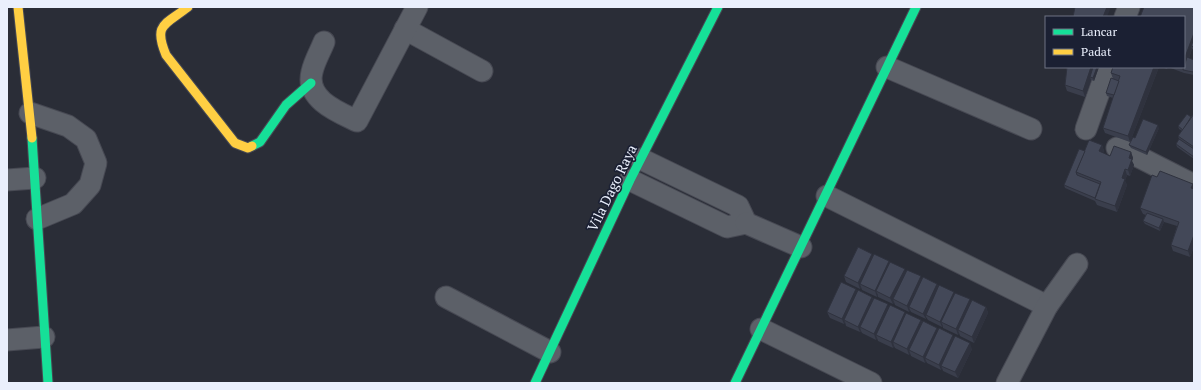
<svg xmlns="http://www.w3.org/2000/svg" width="1201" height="390" font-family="'PT Serif',serif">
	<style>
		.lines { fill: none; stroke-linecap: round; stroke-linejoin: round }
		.street-casing { stroke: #474953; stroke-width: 23 }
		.fast-casing { stroke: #474953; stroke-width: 11 }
		.slow-casing { stroke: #474953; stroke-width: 11 }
		.street { stroke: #5c6068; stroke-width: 21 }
		.fast { stroke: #16e098; stroke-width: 9 }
		.slow { stroke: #ffcf43; stroke-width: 9 }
		.wall { fill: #3a3e4c }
		.shaded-wall { fill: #2f323e }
		.building { fill: #434858; stroke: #2f323e }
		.labels { text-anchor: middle; stroke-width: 3.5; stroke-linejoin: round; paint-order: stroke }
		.street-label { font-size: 14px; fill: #eaeffc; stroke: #1b2033 }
	</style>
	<rect width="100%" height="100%" fill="#2a2d37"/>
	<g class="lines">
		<!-- street casing -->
		<g class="street-casing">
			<g id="street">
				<path d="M1125,17L1129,7"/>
				<path d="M405,29L482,71"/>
				<path d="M324,42C320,52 314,62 312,72C305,99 338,112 357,121L417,7"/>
				<path d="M887,67L1031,129"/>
				<path d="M30,113L68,126L86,139L96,163L90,185L73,204L37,219"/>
				<path d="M1086,129L1108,67"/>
				<path d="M1117,148L1133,154L1194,185"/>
				<path d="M7,180L35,178"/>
				<path d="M630,180L727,227L746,223L738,206L641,159"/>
				<path d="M827,196L1047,306"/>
				<path d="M746,223L801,247"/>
				<path d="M446,297L550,352"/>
				<path d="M761,329L871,383"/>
				<path d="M7,340L44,337"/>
				<path d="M1007,383L1047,306L1077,264"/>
			</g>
		</g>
		<!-- fast casing -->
		<g class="fast-casing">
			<g id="fast">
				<path d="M32,138L48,383"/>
				<path d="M252,146L260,142L286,105L311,83"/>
				<path d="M535,383L630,180L718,7"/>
				<path d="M735,383L916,7"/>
			</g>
		</g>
		<!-- slow casing -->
		<g class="slow-casing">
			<g id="slow">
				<path d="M18,7L32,138"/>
				<path d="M188,7C165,25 153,24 166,55L235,143L248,148L252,146"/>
			</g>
		</g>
		<!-- street -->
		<use href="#street" class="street"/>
		<!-- fast -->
		<use href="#fast" class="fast"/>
		<!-- slow -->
		<use href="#slow" class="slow"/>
	</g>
	<!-- wall -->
	<g class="wall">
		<path d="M1194,7V50L1192,49L1189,58L1194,60V75L1184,73L1168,67L1167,69L1161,67H1184Z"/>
		<path d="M1067,67H1099L1094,81L1091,80L1085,97L1067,91L1065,85Z"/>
		<path d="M1159,67L1130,142L1105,133L1103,128L1113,98L1107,96L1106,93L1113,79L1111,73Z"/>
		<path d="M1194,114V159L1177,147L1176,144L1179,139L1178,136L1182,131L1179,129L1178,126L1191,117Z"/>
		<path d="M1159,128L1147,155L1131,148L1129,145L1135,138Z"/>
		<path d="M1102,145L1104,151L1103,153L1110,156L1131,152L1133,158L1132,161L1134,165L1130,176L1127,175L1125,181L1127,185L1117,212L1097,205L1095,201L1065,188L1064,185L1085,151Z"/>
		<path d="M1157,177L1193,184L1194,188V247L1190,257L1173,251L1171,245L1177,226L1164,222L1160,231L1145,224L1143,221L1146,215L1143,214L1140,208Z"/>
		<path d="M873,257L889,261L890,263L906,272L922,279L937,284L938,287L971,302L986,307L988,313L974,343L960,336L959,333L958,335L943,328V326L942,327L928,320L926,317V319L911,312L910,310L909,312L895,305L894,302L893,304L878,297V295L877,297L862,290L861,287L860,289L846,282L844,276Z"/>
		<path d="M856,289L857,292L872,297L873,299L889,307L906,315L921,320L922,323L937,328L938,330L972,349L958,378L943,371L942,368L941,370L927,363L926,361L925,363L911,356L910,353L909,355L895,348L894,346L893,348L878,341L877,338L876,340L862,333L861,331L860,332L846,326L845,322L844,324L830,318L827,312Z"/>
	</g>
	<!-- shaded-wall -->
	<g class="shaded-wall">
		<path d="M1107,7H1111L1107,17H1103Z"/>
		<path d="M1194,33V44L1191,46L1192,49L1185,70H1183L1182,67H1184V60Z"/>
		<path d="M1091,67H1094L1090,77L1091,80L1085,97L1083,91Z"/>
		<path d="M1097,67H1099L1094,81L1093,78Z"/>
		<path d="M1154,67H1159L1130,142L1128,136Z"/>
		<path d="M1158,125L1159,128L1147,155L1146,152Z"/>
		<path d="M1102,145L1104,151L1101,157L1099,151Z"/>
		<path d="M1131,152L1133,158L1132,161L1134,165L1130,176L1128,170L1129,158Z"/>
		<path d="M1125,169L1127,175L1125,181L1127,185L1117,212L1115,206L1122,178Z"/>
		<path d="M1193,184L1194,188V192L1191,188Z"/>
		<path d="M1163,219L1164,222L1160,231L1159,228Z"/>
		<path d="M1194,235V247L1190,257L1188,251Z"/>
		<path d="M872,254L874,259L860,284L861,287L860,289L858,283Z"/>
		<path d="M889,261L891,267L876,291L878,295L877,297L875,291Z"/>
		<path d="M905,269L907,274L893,299L894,302L893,304L890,298Z"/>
		<path d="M921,276L923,282L909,307L910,310L909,312L907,306Z"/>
		<path d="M937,284L939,290L926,315V319L923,314Z"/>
		<path d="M856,289L858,295L844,320L845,322L844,324L842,319Z"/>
		<path d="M954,292L956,298L941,322L943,326L942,327L940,322Z"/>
		<path d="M872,297L874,303L860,327L861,331L860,332L858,327Z"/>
		<path d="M970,299L972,305L958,330L959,333L958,335L956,329Z"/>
		<path d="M888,304L890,310L876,335L877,338L876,340L874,334Z"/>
		<path d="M986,307L988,313L974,343L972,337Z"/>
		<path d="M905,312L907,318L893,342L894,346L893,348L891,342Z"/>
		<path d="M921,320L923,326L909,350L910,353L909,355L907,349Z"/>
		<path d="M937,328L940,334L925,358L926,361L925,363L923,357Z"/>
		<path d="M953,335L955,341L941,366L942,368L941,370L939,365Z"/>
		<path d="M970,343L972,349L958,378L955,372Z"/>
	</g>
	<!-- building -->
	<g class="building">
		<path d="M1075,7H1107L1103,17H1073Z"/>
		<path d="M1144,7H1194V33L1184,60V17H1140Z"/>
		<path d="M1194,39V47L1191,46Z"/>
		<path d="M1187,57L1194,60V70L1193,72L1183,70Z"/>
		<path d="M1067,67H1091L1083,91L1065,85Z"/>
		<path d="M1093,67H1097L1093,78L1090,77Z"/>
		<path d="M1113,67H1154L1128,136L1103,128L1120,76L1111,73Z"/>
		<path d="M1111,78L1119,81L1114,95L1106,93Z"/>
		<path d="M1187,114L1191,117L1183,130L1178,126Z"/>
		<path d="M1194,114V147L1178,136Z"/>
		<path d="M1143,119L1158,125L1146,152L1129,145L1133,137L1135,138Z"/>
		<path d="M1179,139L1194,149V157L1176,144Z"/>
		<path d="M1089,140L1102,145L1099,151L1110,156L1114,146L1131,152L1129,158L1132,159L1128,170L1125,169L1122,178L1125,179L1115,206L1095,199L1101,182L1076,172Z"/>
		<path d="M1079,149L1085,151L1076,172L1077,175L1100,184L1095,198L1064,185Z"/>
		<path d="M1160,171L1193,184L1191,188L1194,189V235L1188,251L1171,245L1179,222L1140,208L1152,175L1157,177Z"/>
		<path d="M1147,213L1163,219L1159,228L1143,221Z"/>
		<path d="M858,247L872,254L858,283L844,276Z"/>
		<path d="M874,254L889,261L875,291L860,284Z"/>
		<path d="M890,262L905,269L890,298L876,291Z"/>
		<path d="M907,270L921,276L907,306L893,299Z"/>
		<path d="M923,277L937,284L923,314L909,307Z"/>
		<path d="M841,282L856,289L842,319L827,312Z"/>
		<path d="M939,285L954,292L940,322L926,315Z"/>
		<path d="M858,290L872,297L858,327L844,320Z"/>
		<path d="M955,293L970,299L956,329L941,322Z"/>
		<path d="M874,298L888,304L874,334L860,327Z"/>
		<path d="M972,300L986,307L972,337L958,330Z"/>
		<path d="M890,305L905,312L891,342L876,335Z"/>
		<path d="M906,313L921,320L907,349L893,342Z"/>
		<path d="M923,321L937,328L923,357L909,350Z"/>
		<path d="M939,328L953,335L939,365L925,358Z"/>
		<path d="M955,336L970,343L955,372L941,366Z"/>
	</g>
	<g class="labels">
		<!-- street labels -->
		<g class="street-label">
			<text transform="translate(612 188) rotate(-64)" y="5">Vila Dago Raya</text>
		</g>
	</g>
	<!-- border -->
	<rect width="1201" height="390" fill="none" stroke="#eaeffc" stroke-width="16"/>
	<!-- legend -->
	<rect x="1045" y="16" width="140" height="52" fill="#1b2033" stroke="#6e7383"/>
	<rect x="1053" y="29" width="20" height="6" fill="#16e098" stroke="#6e7383"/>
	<text x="1081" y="36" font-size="12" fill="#eaeffc">Lancar</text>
	<rect x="1053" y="49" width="20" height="6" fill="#ffcf43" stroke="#6e7383"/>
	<text x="1081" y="56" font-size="12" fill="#eaeffc">Padat</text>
</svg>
